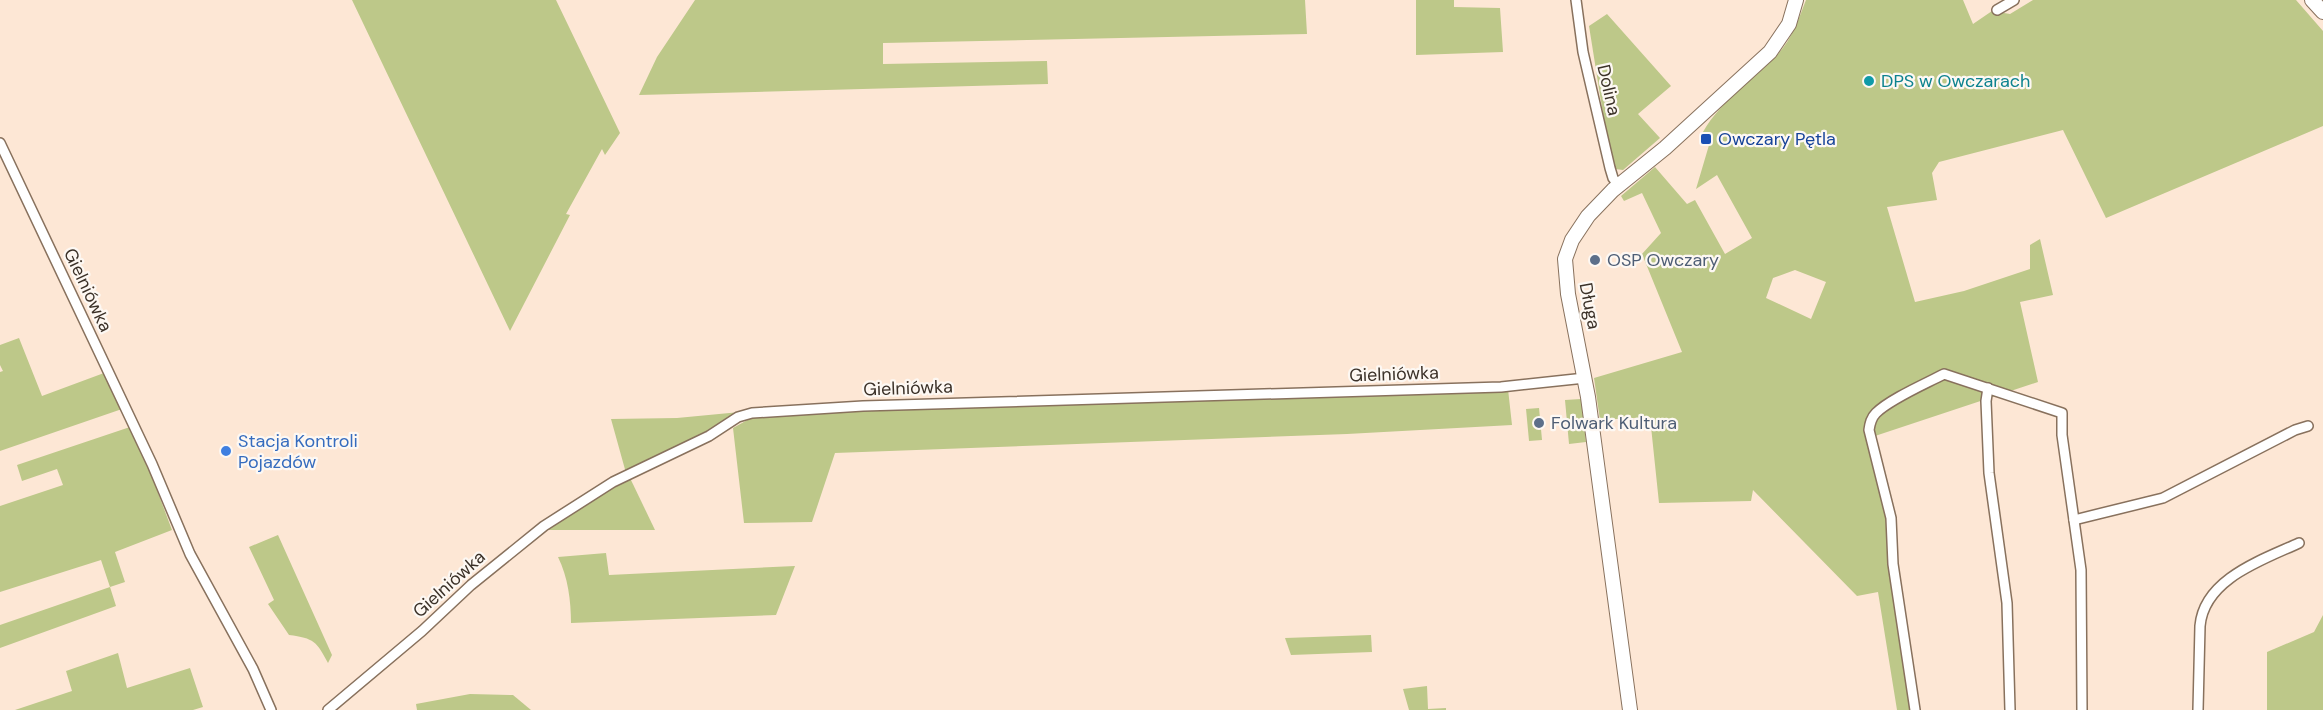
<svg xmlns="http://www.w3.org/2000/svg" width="2323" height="710" font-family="'DM Sans',sans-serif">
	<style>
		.green { fill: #bdc889; fill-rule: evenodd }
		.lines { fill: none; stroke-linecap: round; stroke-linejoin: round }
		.street-casing { stroke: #88715d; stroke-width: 12 }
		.secondary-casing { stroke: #88715d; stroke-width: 16 }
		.street { stroke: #fff; stroke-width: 9 }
		.secondary { stroke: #fff; stroke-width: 14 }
		.culture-dot { fill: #0f9aa8; stroke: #fdf8f3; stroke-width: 2 }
		.transit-dot { fill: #1a4fb4; stroke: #fdf8f3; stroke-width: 2 }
		.service-dot { fill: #5c6f8a; stroke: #fdf8f3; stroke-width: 2 }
		.shop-dot { fill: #3f7fe0; stroke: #fdf8f3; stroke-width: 2 }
		.labels { text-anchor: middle; stroke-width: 4.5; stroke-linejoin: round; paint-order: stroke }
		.culture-label { font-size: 18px; fill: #0d838f; stroke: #fdf8f3; text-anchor: start }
		.street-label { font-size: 18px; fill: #3b3128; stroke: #fdf8f3 }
		.transit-label { font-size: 18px; fill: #164399; stroke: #fdf8f3; text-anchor: start }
		.service-label { font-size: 18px; fill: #4e5e75; stroke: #fdf8f3; text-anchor: start }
		.shop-label { font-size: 18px; fill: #366cbe; stroke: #fdf8f3; text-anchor: start }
	</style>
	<rect width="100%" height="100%" fill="#fde7d5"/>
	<!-- green -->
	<g class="green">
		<path d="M352,0H556L620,133L605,155L602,149L566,214L570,215L510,331Z"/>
		<path d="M695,0H1305L1307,34L883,43V64L1047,61L1048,84L639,95L657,57Z"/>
		<path d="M1416,0H1454V7L1500,8L1503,52L1416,55Z"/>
		<path d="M1806,0H1963L1973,24L1992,11L2010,14L2033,0H2296L2323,31V126L2106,218L2063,130L1939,162L1932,173L1937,200L1887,207L1915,302L1964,291L2030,269V245L2040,239L2053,295L2020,302L2038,382L1875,436L1915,710H1897L1878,592L1857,596L1753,490L1751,501L1659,503L1650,417L1600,420L1594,378L1682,352L1642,254L1661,233L1642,193L1624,201L1621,196L1655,167L1687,204L1695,200L1725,254L1752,238L1717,175L1696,189L1712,135L1703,132C1721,100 1754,80 1778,54C1792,39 1799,18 1806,0ZM1795,270L1826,282L1811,319L1766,298L1773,278Z"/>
		<path d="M1607,14L1671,86L1638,114L1660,138L1623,170L1615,169L1604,120L1589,26Z"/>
		<path d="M19,338L42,396L104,373L122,409L0,451V372L3,371L0,365V345Z"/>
		<path d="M1508,389L1512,425L1347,434L835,453L812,522L744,523L733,428L751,418L852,409Z"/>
		<path d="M1581,399L1586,442L1569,444L1565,400Z"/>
		<path d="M1539,408L1542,440L1529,441L1526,409Z"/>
		<path d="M740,412L719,426L626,473L611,419L677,418Z"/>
		<path d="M130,427L146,461L172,530L115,552L125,582L110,587L116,606L0,648V625L110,587L101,560L0,592V506L63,485L57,469L22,481L17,465Z"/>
		<path d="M630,478L655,530H545L586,502Z"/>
		<path d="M278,535L332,655L328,663C317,642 314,638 289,635L268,604L274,600L249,547Z"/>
		<path d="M606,553L609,575L795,566L776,615L571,623C571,601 568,577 558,557Z"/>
		<path d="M2323,615V710H2267V652L2314,632Z"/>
		<path d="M1371,635L1372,652L1291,655L1285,638Z"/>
		<path d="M118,653L127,688L190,668L203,707L193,710H15L72,691L66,671Z"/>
		<path d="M1427,686L1428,709L1446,708V710H1409L1403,689Z"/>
		<path d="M470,694L513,695L531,710H417L416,704Z"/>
	</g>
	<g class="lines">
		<!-- street casing -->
		<g class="street-casing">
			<g id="street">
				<path d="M1576,0L1583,52L1610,168L1613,178L1618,185"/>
				<path d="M1997,10L2014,0"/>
				<path d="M0,143L152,464L190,554L253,669L271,710"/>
				<path d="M1988,388L1986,401L1989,473L2007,603L2010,710"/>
				<path d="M2074,520L2163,498L2295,430L2308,426"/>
				<path d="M328,710L422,631L471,585L544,526L613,482L709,436L738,417L752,413L863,406L1501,387L1585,378"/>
				<path d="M1915,710L1893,564L1891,518L1869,430C1870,423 1871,418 1876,413C1890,399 1925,384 1944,374L2062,413V435L2081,570L2082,710"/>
				<path d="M2198,710L2200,626C2204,579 2262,560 2299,543"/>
			</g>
		</g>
		<!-- secondary casing -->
		<g class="secondary-casing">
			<g id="secondary">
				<path d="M2312,0L2323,12"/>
				<path d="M1630,710L1588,397L1568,294L1565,259L1572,240L1588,216L1613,190L1665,148L1770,52L1789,24L1796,0"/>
			</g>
		</g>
		<!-- street -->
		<use href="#street" class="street"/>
		<!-- secondary -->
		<use href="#secondary" class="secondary"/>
	</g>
	<!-- markers -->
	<circle class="culture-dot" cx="1869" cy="81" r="6"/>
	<rect class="transit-dot" x="1700" y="133" width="12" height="12" rx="3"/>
	<g class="service-dot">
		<circle cx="1595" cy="260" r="6"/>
		<circle cx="1539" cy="423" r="6"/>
	</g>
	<circle class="shop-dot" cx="226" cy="451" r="6"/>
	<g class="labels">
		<!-- culture labels -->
		<g class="culture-label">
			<text x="1881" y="87">DPS w Owczarach</text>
		</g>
		<!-- street labels -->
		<g class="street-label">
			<text transform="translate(1609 90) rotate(77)" y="6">Dolina</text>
			<text transform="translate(88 290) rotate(65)" y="6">Gielniówka</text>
			<text transform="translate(1590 306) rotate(79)" y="6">Długa</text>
			<text transform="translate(1394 374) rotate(-2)" y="6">Gielniówka</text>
			<text transform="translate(908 388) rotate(-2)" y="6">Gielniówka</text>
			<text transform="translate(449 584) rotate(-42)" y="6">Gielniówka</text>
		</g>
		<!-- transit labels -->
		<g class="transit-label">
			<text x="1718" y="145">Owczary Pętla</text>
		</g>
		<!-- service labels -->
		<g class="service-label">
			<text x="1607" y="266">OSP Owczary</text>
			<text x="1551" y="429">Folwark Kultura</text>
		</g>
		<!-- shop labels -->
		<g class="shop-label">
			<text x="238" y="447">Stacja Kontroli<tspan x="238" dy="21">Pojazdów</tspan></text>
		</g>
	</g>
</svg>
